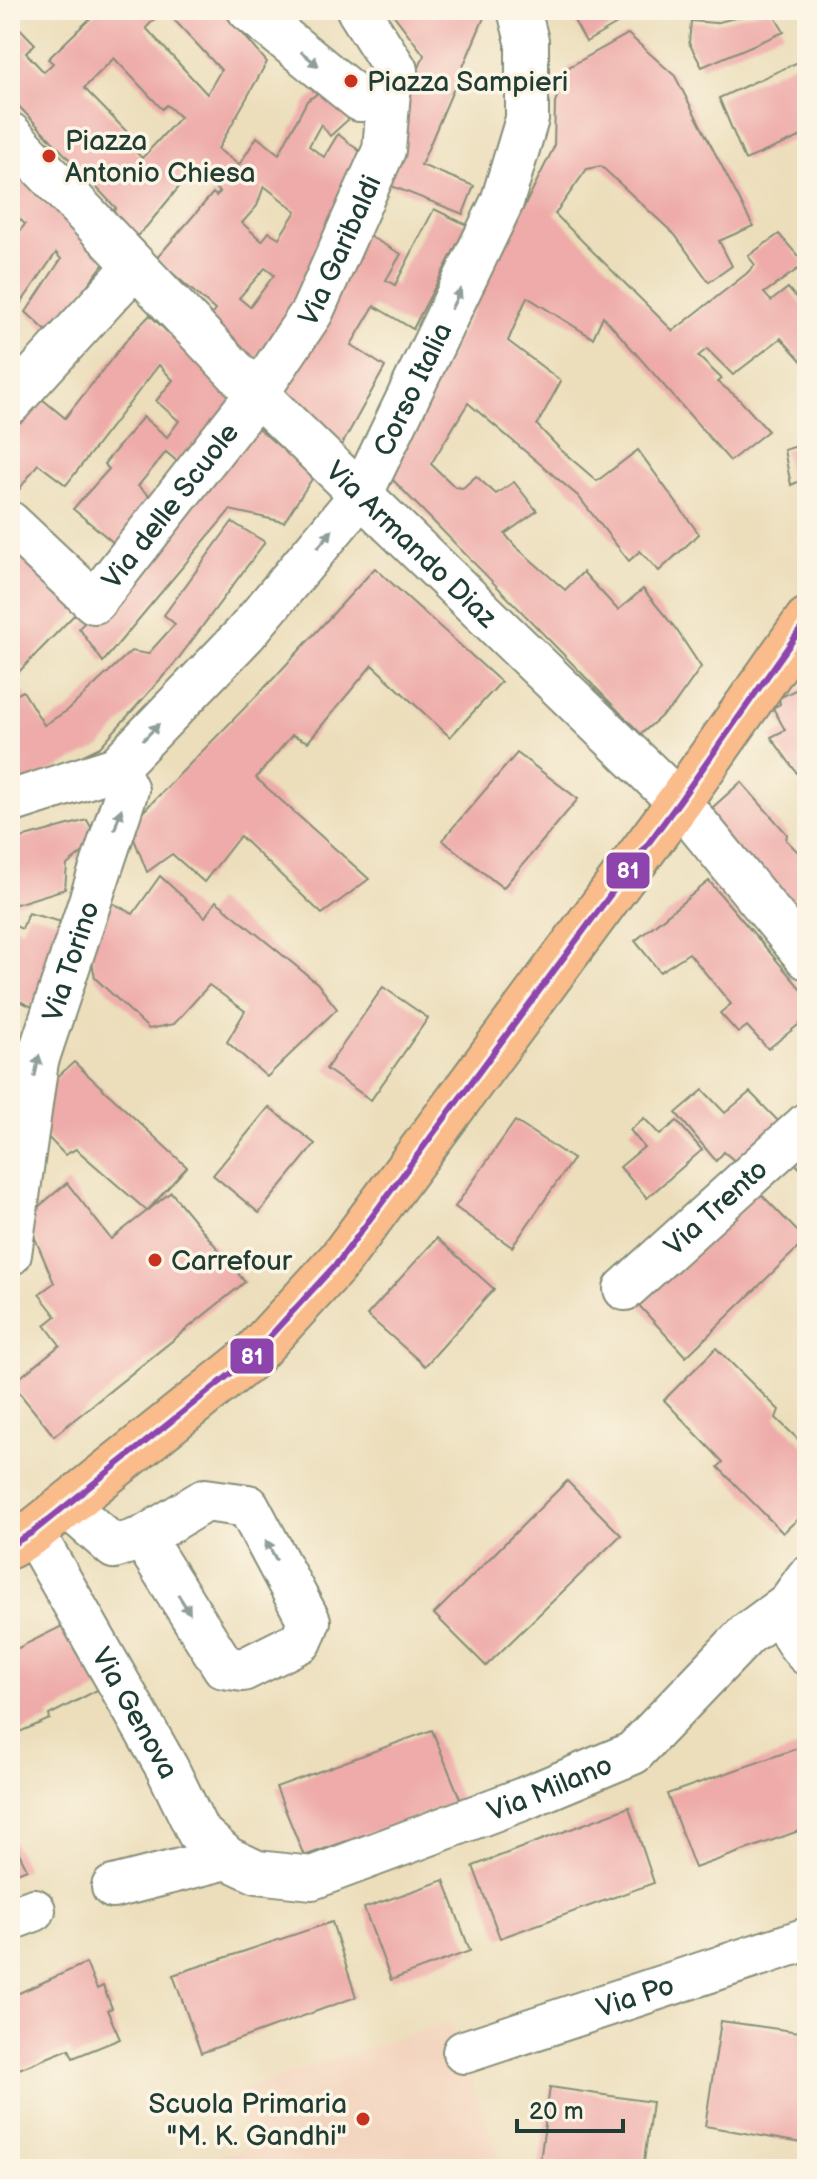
<svg xmlns="http://www.w3.org/2000/svg" width="817" height="2179" font-family="'Balsamiq Sans',sans-serif">
	<style>
		.built { fill: #f3d4be }
		.building { fill: #eeaba9; fill-rule: evenodd }
		.lines { fill: none; stroke-linecap: round; stroke-linejoin: round }
		.minor-casing { stroke: #868e78; stroke-width: 46 }
		.major-casing { stroke: #868e78; stroke-width: 48 }
		.minor { stroke: #fff; stroke-width: 42 }
		.major { stroke: #f9bc8a; stroke-width: 44 }
		.bus-1-casing { stroke: #fcf5e5; stroke-width: 12 }
		.bus-1 { stroke: #8e44ad; stroke-width: 6 }
		.oneway { fill: #8f9e9a }
		.poi-dot { fill: #c8321e; stroke: #fcf5e5; stroke-width: 3 }
		.labels { text-anchor: middle; stroke-width: 7; stroke-linejoin: round; paint-order: stroke }
		.poi-label { font-size: 28px; fill: #1f3d34; stroke: #fcf5e5; text-anchor: start }
		.street-label { font-size: 28px; fill: #1f3d34; stroke: #fcf5e5 }
		.line-badge { stroke: #fcf5e5; stroke-width: 3 }
		.badge-label { font-size: 22px; text-anchor: middle; font-weight: bold; fill: #fff }
	</style>
	<rect width="100%" height="100%" fill="#fcf5e5"/>
	<filter id="ink" filterUnits="userSpaceOnUse"><feTurbulence type="fractalNoise" baseFrequency=".0125" numOctaves="2"/><feDisplacementMap in="SourceGraphic" scale="16" xChannelSelector="R" yChannelSelector="G"/><feConvolveMatrix kernelMatrix="1 2 1 2 8 2 1 2 1" color-interpolation-filters="sRGB"/></filter>
	<filter id="wash" filterUnits="userSpaceOnUse"><feTurbulence type="fractalNoise" baseFrequency=".006" numOctaves="4" result="noise"/><feDisplacementMap in="SourceGraphic" scale="32" xChannelSelector="R" yChannelSelector="G"/><feGaussianBlur stdDeviation="1.8" result="paint"/><feColorMatrix in="noise" values="0 0 0 0 0 0 0 0 0 0 0 0 0 0 0 0 0 1.4 0 .05"/><feComposite in="paint" operator="in"/></filter>
	<g filter="url(#wash)">
		<rect width="100%" height="100%" fill="#ecdebb"/>
		<!-- built -->
		<path class="built" d="M450,2021L503,2169H171L250,2147L233,2092Z"/>
		<g id="blocks">
			<!-- building -->
			<g class="building">
				<path d="M99,10H163L146,28L207,94L221,70L165,10H219L238,28L267,62L218,149L239,165L257,137L279,154L307,101L324,89L350,118L330,136L321,124L309,146L324,157L338,134L371,160L279,330L243,372L202,330L215,310L156,259L213,193L216,196L220,192L193,170L147,226L124,249L100,224L116,208L10,97V18L35,44L26,53L44,72L53,63L48,59ZM114,58L162,109L167,105L180,117L142,158L125,141L131,136L84,88ZM264,186L296,211L279,238L269,232L262,241L242,223L257,206ZM265,268L274,275L250,307L239,298Z"/>
				<path d="M390,10H485L486,13L421,165L474,186L463,214L376,180L424,55Z"/>
				<path d="M568,10H641L586,42Z"/>
				<path d="M766,10H771L784,32L702,67L689,43L691,21L715,23Z"/>
				<path d="M628,34L675,76L753,226L719,241L732,266L709,282L675,235L601,166L587,169L555,214L673,331L746,274L755,265L748,256L779,234L805,264L764,293L771,301L788,288L807,311V364L805,365L781,338L733,375L707,349L698,356L722,379L718,382L738,398L768,431L730,461L603,316L593,338L527,297L508,341L561,381L537,425L561,450L597,481L638,450L699,534L659,571L640,551L629,561L578,496L468,403L431,464L455,487L463,488L476,476L496,494L514,482L537,511L505,534L515,546L565,590L583,572L618,610L643,589L676,629L701,667L674,705L641,734L389,476L554,147L555,102L569,67Z"/>
				<path d="M798,62L807,82V95L803,97L807,107V134L745,160L719,98Z"/>
				<path d="M10,166L106,261L85,288L54,338L26,312L61,259L56,253L21,303L10,294V244L25,224L10,210Z"/>
				<path d="M434,209L467,225L413,329L374,306L351,345L385,367L339,450L265,397L362,232L401,254L386,280L395,285Z"/>
				<path d="M150,315L221,385L232,401L191,473L166,452L138,486L164,508L126,553L73,509L109,469L104,464L143,417L167,437L179,421L156,401L173,380L159,365L66,485L38,464L10,502V428L36,394L65,418L129,337Z"/>
				<path d="M252,423L314,476L284,522L230,510L103,662L79,628L136,573Z"/>
				<path d="M807,443V478L791,485L784,450Z"/>
				<path d="M232,522L265,542L175,663L100,747L24,784L10,785V698L23,691L44,725L68,710L131,651L148,654L175,624L164,615Z"/>
				<path d="M10,544L79,610L10,681Z"/>
				<path d="M375,568L501,682L450,737L372,665L308,742L292,735L256,778L369,879L322,914L240,836L204,882L172,854L147,872L129,826L273,679Z"/>
				<path d="M807,684V800L799,789L804,783L771,737L785,730L773,708L780,704L779,698Z"/>
				<path d="M517,753L578,799L503,888L442,840Z"/>
				<path d="M741,782L787,834L786,840L801,855L807,850V932L704,815Z"/>
				<path d="M87,820L98,840L67,865L65,889L10,906V841Z"/>
				<path d="M160,876L205,917L216,901L317,983L337,1009L267,1077L227,1042L245,1011L209,985L174,1024L149,1029L95,978L89,946L111,902L133,914Z"/>
				<path d="M709,881L807,996V1018L768,1049L747,1026L738,1033L720,1013L731,1004L689,953L660,972L635,941Z"/>
				<path d="M28,913L69,924L37,1009L10,997V924L22,929Z"/>
				<path d="M383,987L428,1018L371,1100L326,1069Z"/>
				<path d="M74,1062L187,1167L147,1211L171,1192L245,1282L54,1436L12,1384L60,1345L45,1325L56,1316L39,1294L54,1283L26,1217L67,1183L111,1239L147,1211L76,1149L65,1155L40,1129L45,1088Z"/>
				<path d="M703,1090L725,1113L750,1092L780,1123L736,1162L724,1152L716,1161L676,1113Z"/>
				<path d="M269,1107L315,1144L259,1213L213,1175Z"/>
				<path d="M644,1118L660,1135L677,1121L702,1150L647,1198L620,1167L644,1147L630,1130Z"/>
				<path d="M515,1121L573,1159L512,1247L455,1207Z"/>
				<path d="M807,1142V1176L790,1158Z"/>
				<path d="M753,1186L806,1240L686,1357L635,1301Z"/>
				<path d="M437,1238L494,1289L425,1366L367,1315Z"/>
				<path d="M716,1348L779,1410L776,1418L807,1448V1510L783,1533L718,1467L723,1462L664,1400Z"/>
				<path d="M567,1481L621,1535L486,1666L434,1614Z"/>
				<path d="M76,1619L105,1686L49,1715L50,1719L10,1736V1652Z"/>
				<path d="M432,1730L461,1801L304,1856L276,1787Z"/>
				<path d="M807,1745V1828L695,1868L667,1794Z"/>
				<path d="M629,1807L654,1883L500,1938L473,1866Z"/>
				<path d="M10,1835L27,1869L10,1876Z"/>
				<path d="M444,1880L470,1951L391,1980L364,1908Z"/>
				<path d="M332,1922L356,1997L201,2053L173,1975Z"/>
				<path d="M86,1963L97,1989L103,1986L112,2008L107,2010L120,2039L73,2058L69,2049L19,2069L10,2049V1997Z"/>
				<path d="M721,2021L807,2033V2144L705,2126Z"/>
				<path d="M550,2087L652,2102L643,2169H539Z"/>
			</g>
		</g>
	</g>
	<g filter="url(#ink)">
		<use href="#blocks" fill-opacity="0" stroke="#868e78" stroke-width="2"/>
		<g class="lines">
			<!-- minor casing -->
			<g class="minor-casing">
				<g id="minor">
					<path d="M249,10L360,100L389,92L396,70L358,10"/>
					<path id="s1" d="M10,134L257,394L679,802L807,958"/>
					<path d="M10,403L135,266"/>
					<path id="s2" d="M10,523L94,602L257,394L312,312L384,150L389,92"/>
					<path id="s3" d="M10,802L116,768L245,634L361,495L502,202L527,119V41L519,10"/>
					<path id="s4" d="M10,1254L37,1061L127,790L116,768"/>
					<path id="s5" d="M625,1289L807,1124"/>
					<path d="M66,1505L114,1547L143,1538L205,1500L248,1506L309,1621L301,1641L243,1670L224,1667L143,1538"/>
					<path id="s6" d="M33,1532L167,1768L198,1832L227,1858L257,1872L312,1878L523,1799L633,1753L747,1634L789,1603L807,1578"/>
					<path d="M789,1603C787,1629 790,1635 807,1654"/>
					<path d="M113,1887L227,1858"/>
					<path d="M10,1919L34,1910"/>
					<path id="s7" d="M464,2052L807,1939"/>
				</g>
			</g>
			<!-- major casing -->
			<g class="major-casing">
				<path id="major" d="M10,1546L33,1532L249,1359L339,1261L679,802L807,620"/>
			</g>
			<!-- minor -->
			<use href="#minor" class="minor"/>
			<!-- major -->
			<use href="#major" class="major"/>
			<!-- bus-1 casing -->
			<g class="bus-1-casing">
				<path id="bus-1" d="M10,1546L33,1532L249,1359L339,1261L679,802L807,620"/>
			</g>
			<!-- bus-1 -->
			<use href="#bus-1" class="bus-1"/>
		</g>
		<!-- one-way arrows -->
		<defs><path id="oneway-solid" d="M-6-.8H1V-3.2L6.5 0L1 3.2V.8H-6Z" transform="scale(2)"/></defs>
		<g class="oneway">
			<use href="#oneway-solid" transform="translate(310 59) rotate(39)"/>
			<use href="#oneway-solid" transform="translate(456 299) rotate(-64)"/>
			<use href="#oneway-solid" transform="translate(325 539) rotate(-50)"/>
			<use href="#oneway-solid" transform="translate(151 732) rotate(-46)"/>
			<use href="#oneway-solid" transform="translate(118 819) rotate(-72)"/>
			<use href="#oneway-solid" transform="translate(37 1066) rotate(-78)"/>
			<use href="#oneway-solid" transform="translate(271 1550) rotate(-118)"/>
			<use href="#oneway-solid" transform="translate(184 1604) rotate(58)"/>
		</g>
	</g>
	<!-- markers -->
	<g class="poi-dot">
		<circle cx="351" cy="81" r="8"/>
		<circle cx="49" cy="156" r="8"/>
		<circle cx="155" cy="1260" r="8"/>
		<circle cx="363" cy="2119" r="8"/>
	</g>
	<g class="labels">
		<!-- poi labels -->
		<g class="poi-label">
			<text x="367" y="91">Piazza Sampieri</text>
			<text x="65" y="150">Piazza<tspan x="65" dy="32">Antonio Chiesa</tspan></text>
			<text x="171" y="1270">Carrefour</text>
			<text x="347" y="2113" text-anchor="end">Scuola Primaria<tspan x="347" dy="32">"M. K. Gandhi"</tspan></text>
		</g>
		<!-- street labels -->
		<g class="street-label">
			<text dy="10" stroke="none"><textPath href="#s2" startOffset="546">Via Garibaldi</textPath></text>
			<text dy="10" stroke="none"><textPath href="#s3" startOffset="596">Corso Italia</textPath></text>
			<text dy="10" stroke="none"><textPath href="#s2" startOffset="238">Via delle Scuole</textPath></text>
			<text dy="10" stroke="none"><textPath href="#s1" startOffset="574">Via Armando Diaz</textPath></text>
			<text dy="10" stroke="none"><textPath href="#s4" startOffset="300">Via Torino</textPath></text>
			<text dy="10" stroke="none"><textPath href="#s5" startOffset="122">Via Trento</textPath></text>
			<text dy="10" stroke="none"><textPath href="#s6" startOffset="208">Via Genova</textPath></text>
			<text dy="10" stroke="none"><textPath href="#s6" startOffset="724">Via Milano</textPath></text>
			<text dy="10" stroke="none"><textPath href="#s7" startOffset="180">Via Po</textPath></text>
		</g>
	</g>
	<g class="line-badge">
		<rect x="605" y="851" width="46" height="39" rx="8" fill="#8e44ad"/>
		<rect x="229" y="1337" width="46" height="38" rx="8" fill="#8e44ad"/>
	</g>
	<g class="badge-label">
		<text x="628" y="878">81</text>
		<text x="252" y="1364">81</text>
	</g>
	<!-- margin -->
	<rect width="817" height="2179" fill="none" stroke="#fcf5e5" stroke-width="40"/>
	<!-- scale -->
	<path d="M517 2119v12h106v-12" fill="none" stroke="#1f3d34" stroke-width="4"/>
	<text x="529" y="2119" font-size="24" fill="#1f3d34" stroke="#fcf5e5" stroke-width="6" paint-order="stroke">20 m</text>
</svg>
